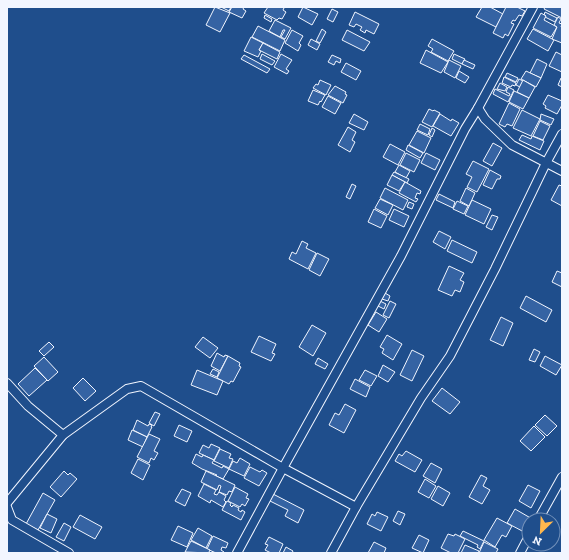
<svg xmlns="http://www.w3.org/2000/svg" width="569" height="560" font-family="'Zilla Slab',serif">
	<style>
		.building { fill: #3563a3; stroke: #f2f6ff }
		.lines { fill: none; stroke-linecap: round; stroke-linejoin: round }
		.street-casing { stroke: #f2f6ff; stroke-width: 10 }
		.street { stroke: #1f4e8c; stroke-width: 8 }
	</style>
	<rect width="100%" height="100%" fill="#1f4e8c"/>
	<!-- building -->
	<g class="building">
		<path d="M215,7L230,13L220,32L206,25Z"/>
		<path d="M221,7H231L229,11Z"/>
		<path d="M232,7H244L243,9L246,11L242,18L229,12Z"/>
		<path d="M268,7H282L284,8L283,10L286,12L282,19L279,18L277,20L264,13Z"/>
		<path d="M303,7L318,14L312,25L298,17Z"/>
		<path d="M482,7H490L503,14L496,27L476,17Z"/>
		<path d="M506,7H517L525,11L522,16L519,15L515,21L513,20L511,23L514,24L508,36L505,34L503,38L493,33Z"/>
		<path d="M545,7H562V18L544,9Z"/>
		<path d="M332,9L338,12L333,22L327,19Z"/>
		<path d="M355,12L379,24L374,34L366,30L365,33L360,30L362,27L356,24L354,27L349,25Z"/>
		<path d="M545,12L557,18L555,22L545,17L546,16L544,15Z"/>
		<path d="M541,13L546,16L544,20L557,27L551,37L533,28Z"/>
		<path d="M265,15L272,19L271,22L264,18Z"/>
		<path d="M558,17L561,19L559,23L562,24L561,27L562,28V43L552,39L557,27L554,25Z"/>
		<path d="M275,20L291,28L285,39L281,37L285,30H283L280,37L269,31Z"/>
		<path d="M258,26L285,40L280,51L252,37Z"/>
		<path d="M322,29L326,32L320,43L316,41Z"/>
		<path d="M533,29L554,40L548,51L527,39Z"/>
		<path d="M292,30L303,36L299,43L301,45L298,51L285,43Z"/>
		<path d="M347,30L370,42L364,51L342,40Z"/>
		<path d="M251,37L265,44L263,43L259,50L261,51L258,57L244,51Z"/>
		<path d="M311,39L320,44L317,50L308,45Z"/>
		<path d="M432,39L454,51L448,61L431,52L433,49L428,46Z"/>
		<path d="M263,43L280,52L277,59L259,50Z"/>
		<path d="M426,50L448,62L441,73L420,63Z"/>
		<path d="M556,52L562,55V72L549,66Z"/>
		<path d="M262,54L275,61L272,65L260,59Z"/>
		<path d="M281,54L292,60L286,69L289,71L287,74L274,67Z"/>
		<path d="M454,54L465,59L462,64L452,59Z"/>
		<path d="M244,55L270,69L267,73L241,59Z"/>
		<path d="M332,55L341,59L340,63L336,61L334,65L328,62Z"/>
		<path d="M537,59L547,64L541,78L530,73Z"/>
		<path d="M449,60L461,66L455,78L444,72Z"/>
		<path d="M464,60L475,65L473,69L462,64Z"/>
		<path d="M346,63L361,71L356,80L341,72Z"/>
		<path d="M459,71L469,77L465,83L456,78Z"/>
		<path d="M526,71L541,78L536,87L521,79Z"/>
		<path d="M507,73L518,78L516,82L505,77Z"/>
		<path d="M504,77L516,83L515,86L512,85L511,87L502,83Z"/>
		<path d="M561,78H562V87L558,85Z"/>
		<path d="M519,79L523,81L520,87L516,85Z"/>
		<path d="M320,80L331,85L326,95L313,88L316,84L318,85Z"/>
		<path d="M523,80L535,87L529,98L517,92Z"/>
		<path d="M500,83L507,87L505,91L497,89Z"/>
		<path d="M335,86L346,92L345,94L347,95L343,103L328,95Z"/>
		<path d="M508,87L514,90L508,102L493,94L495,89L509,96L510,94L506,92Z"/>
		<path d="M313,90L325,95L321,102L320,101L318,105L308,101Z"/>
		<path d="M514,91L529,98L523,109L509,102Z"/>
		<path d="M548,95L562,101V105L557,114L545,108L546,106L543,104Z"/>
		<path d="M328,96L341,103L335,114L322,107Z"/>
		<path d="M509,103L520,109L512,126L507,124L505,127L499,124Z"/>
		<path d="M429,109L433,111L434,110L440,113L432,127L422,122Z"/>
		<path d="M522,110L540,119L531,136L513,128Z"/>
		<path d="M354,114L368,122L364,130L349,123Z"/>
		<path d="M440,114L451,121L452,119L459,123L451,136L433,126Z"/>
		<path d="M541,114L554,119L551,125L540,120Z"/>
		<path d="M540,121L550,126L543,140L533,136Z"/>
		<path d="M420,124L430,129L428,135L417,130Z"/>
		<path d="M348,127L356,132L352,140L355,142L350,152L338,145Z"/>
		<path d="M432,128L435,130L432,137L429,135Z"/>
		<path d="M417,131L431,138L424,153L409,145Z"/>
		<path d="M522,135L531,139L532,136L544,141L540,150L519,140Z"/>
		<path d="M493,143L502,148L492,166L483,161Z"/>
		<path d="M390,144L405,152L398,165L383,157Z"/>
		<path d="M408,145L423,153L420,158L406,150Z"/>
		<path d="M406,153L420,160L414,172L400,165Z"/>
		<path d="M426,153L440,160L435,170L421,163Z"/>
		<path d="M473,161L489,169L477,192L467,187L472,177L466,174Z"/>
		<path d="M399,165L410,171L406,178L395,172Z"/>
		<path d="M490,170L501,176L500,179H497L492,189L483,185Z"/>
		<path d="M394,172L409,179L407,183L392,175Z"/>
		<path d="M392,175L405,182L399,191L387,185Z"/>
		<path d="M405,182L421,191L420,194L417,193L415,198L418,199L416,202L399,193Z"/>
		<path d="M352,184L356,186L350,199L346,197Z"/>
		<path d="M559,185L562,186V206L551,200Z"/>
		<path d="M385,188L408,200L403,210L380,198Z"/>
		<path d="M466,188L475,193L469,206L460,201Z"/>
		<path d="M439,194L455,202L453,208L436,200Z"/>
		<path d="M380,199L393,205L388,215L375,208Z"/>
		<path d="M472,200L491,209L484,224L465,215Z"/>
		<path d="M457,201L468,206L464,214L453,209Z"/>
		<path d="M409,202L414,204L412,209L407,207Z"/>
		<path d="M374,209L387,216L381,228L368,222Z"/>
		<path d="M394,209L409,216L404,227L389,220Z"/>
		<path d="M492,215L498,217L492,230L486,227Z"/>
		<path d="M439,231L451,237L445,249L433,242Z"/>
		<path d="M452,240L477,252L472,263L447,251Z"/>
		<path d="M302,241L308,244L306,248L316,253L308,269L289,259L292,252L296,254Z"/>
		<path d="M317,253L329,259L320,276L309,270Z"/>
		<path d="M449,266L464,273L460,280L464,282L460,292L455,290L452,296L438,290Z"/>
		<path d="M557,271L562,273V287L552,282Z"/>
		<path d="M385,293L390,296L388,301L382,299Z"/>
		<path d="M526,296L552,310L546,322L520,308Z"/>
		<path d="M380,301L386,304L384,309L378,306Z"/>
		<path d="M390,301L396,304L389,318L383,315Z"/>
		<path d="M376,312L387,319L379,332L368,325Z"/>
		<path d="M501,317L513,323L503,346L490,340Z"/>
		<path d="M312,325L326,333L313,356L299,347Z"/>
		<path d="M387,335L402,344L393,360L382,353L384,349L380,347Z"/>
		<path d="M259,336L276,344L272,353L275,354L271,361L251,352Z"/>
		<path d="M203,337L218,348L210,358L195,347Z"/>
		<path d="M49,342L54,347L44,356L39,351Z"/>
		<path d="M534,349L540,352L535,362L529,360Z"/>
		<path d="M412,350L424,356L412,381L400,375Z"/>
		<path d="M217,353L224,357L225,355L228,356L220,371L211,366Z"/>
		<path d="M228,356L240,363L239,366L241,367L233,382L231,381L229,384L217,378Z"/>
		<path d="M545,356L562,365L556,375L540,366Z"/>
		<path d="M44,357L58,372L48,381L34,366Z"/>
		<path d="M318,358L328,364L325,369L315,364Z"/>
		<path d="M383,365L395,372L388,382L378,376Z"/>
		<path d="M35,368L47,380L29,396L18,384Z"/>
		<path d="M213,369L219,372L217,377L210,374Z"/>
		<path d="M197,370L223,381L217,395L191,385Z"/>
		<path d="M365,370L377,376L371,386L359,380Z"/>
		<path d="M83,378L96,391L85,401L73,388Z"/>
		<path d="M355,379L370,387L366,397L350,389Z"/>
		<path d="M442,388L460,402L450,414L432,401Z"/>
		<path d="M345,404L356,410L344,433L329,425L335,413L339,415Z"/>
		<path d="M155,412L160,414L154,426L149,423Z"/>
		<path d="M545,415L557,426L547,436L535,425Z"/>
		<path d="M137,420L148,426L149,424L152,425L151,427H152L147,437L133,430Z"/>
		<path d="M179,425L192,431L187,442L174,436Z"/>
		<path d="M534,426L545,437L531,451L520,441Z"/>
		<path d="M132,430L147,437L143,447L128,440Z"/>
		<path d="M149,434L160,439L154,451L158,453L154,460L151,458L149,463L137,457Z"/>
		<path d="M211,444L220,448L214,460L199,453L203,445L209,448Z"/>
		<path d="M220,449L231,454L229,458L233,459L229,468L214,461Z"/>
		<path d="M406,451L422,460L415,472L395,461L399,454L402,456Z"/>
		<path d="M196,454L202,457L203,455L214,460L212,463L222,468L223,466L229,469L223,479L216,476L217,475L202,469L192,463Z"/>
		<path d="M240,458L250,464L244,476L229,469L233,461L237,463Z"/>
		<path d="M138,459L150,465L143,480L131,473Z"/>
		<path d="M431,463L442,469L435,483L423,476Z"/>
		<path d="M250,467L260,472L262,470L267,473L259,486L244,478Z"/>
		<path d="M64,471L68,475L70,473L77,479L61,497L50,487Z"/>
		<path d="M206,471L235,485L232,492L229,491L227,495L219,492L221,486L219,485L217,490L201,482Z"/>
		<path d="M481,475L487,478L483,486L490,490L482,504L469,497Z"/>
		<path d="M425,479L436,486L429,498L418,492Z"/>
		<path d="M204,484L216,490L214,494L217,495L219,492L226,496L224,500L226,502L223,507L211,500L210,503L198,496Z"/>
		<path d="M528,485L540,491L531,508L519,501Z"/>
		<path d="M438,486L450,493L443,506L431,499Z"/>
		<path d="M235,487L248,494L246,498L249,499L245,506L242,504L240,507L228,501Z"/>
		<path d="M182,489L191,493L185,506L175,501Z"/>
		<path d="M43,493L55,500L38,530L26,524Z"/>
		<path d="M273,494L304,510L298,523L285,516L288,510L270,501Z"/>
		<path d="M227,501L231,503L230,505L232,507L233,505L239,508L238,510L241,512L242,510L245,512L241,520L222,510Z"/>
		<path d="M515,509L534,520H529V528L526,533L507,523Z"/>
		<path d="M398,511L405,514L400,525L393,521Z"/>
		<path d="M377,512L388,517L381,531L367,524L372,514L375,516Z"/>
		<path d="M47,514L57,519L51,533L40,528Z"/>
		<path d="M80,515L102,527L95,539L73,527Z"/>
		<path d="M497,518L512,526L506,537L502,535L495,547L484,540Z"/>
		<path d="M64,523L71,527L64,541L56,537Z"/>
		<path d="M178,526L193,533L187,547L171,540Z"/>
		<path d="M198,528L212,536L206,548L191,540Z"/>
		<path d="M463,531L484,541L480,549L477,547L478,545L460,536Z"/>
		<path d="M448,534L454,536L455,534L465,539L458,553H451L441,548Z"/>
		<path d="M419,535L429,540L423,553L412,548Z"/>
		<path d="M213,536L228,543L226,548L222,547L221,550L224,552L223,553H216L207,549Z"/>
		<path d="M269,537L283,544L279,553H271L265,550L268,545L265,544Z"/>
		<path d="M191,541L210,550L209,552L210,553L185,552Z"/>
		<path d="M374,542L386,548L384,553H368Z"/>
		<path d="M484,542L498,549L496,553H479Z"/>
		<path d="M465,545L479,551L478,553H461Z"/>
		<path d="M286,547L293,551L292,553H283Z"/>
	</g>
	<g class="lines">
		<!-- street casing -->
		<g class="street-casing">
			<g id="street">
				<path d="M478,108L485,119L512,145L562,171"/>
				<path d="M7,383L28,406L63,435"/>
				<path d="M7,503L63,435L127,389L141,386L283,468L356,507"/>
				<path d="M7,507L12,520L69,553"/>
				<path d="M538,520L562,477"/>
				<path d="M237,553L283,468L401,256L465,129L478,108L533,7"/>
				<path d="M331,553L356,507L421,398L450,356L495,269L546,163L562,134"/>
				<path d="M520,553L529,536"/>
			</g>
		</g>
		<!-- street -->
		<use href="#street" class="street"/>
	</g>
	<!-- border -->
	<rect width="569" height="560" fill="none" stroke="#f2f6ff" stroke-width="16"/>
	<!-- north arrow -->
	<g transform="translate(541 532) rotate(204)"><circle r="19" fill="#1f4e8c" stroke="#7391ba"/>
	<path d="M0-3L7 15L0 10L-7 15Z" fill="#ffb74d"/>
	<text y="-6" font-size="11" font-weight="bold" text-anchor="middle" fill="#f2f6ff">N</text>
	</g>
</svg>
